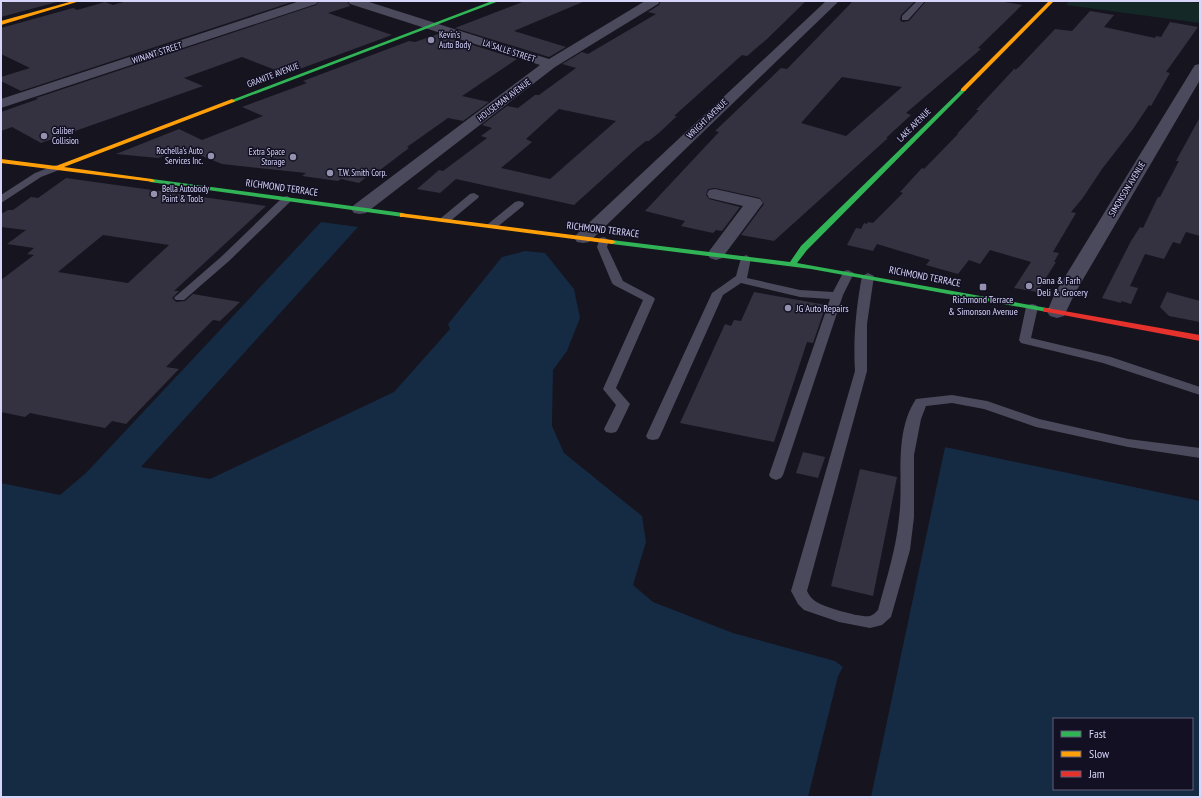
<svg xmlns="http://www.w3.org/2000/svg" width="1201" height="798" font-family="'PT Sans Narrow',sans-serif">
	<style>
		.green { fill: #142828 }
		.water { fill: #152a43; fill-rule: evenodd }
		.building { fill: #343240; fill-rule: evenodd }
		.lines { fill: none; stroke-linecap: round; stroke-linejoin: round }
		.lane { fill: #4b4a5d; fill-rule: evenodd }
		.street { fill: #4b4a5d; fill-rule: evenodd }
		.fast { fill: #30b455; fill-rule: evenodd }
		.slow { fill: #ff9f0a; fill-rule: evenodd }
		.jam { fill: #e5322d; fill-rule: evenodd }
		.poi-dot { fill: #9391ad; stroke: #121022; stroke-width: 1.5 }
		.labels { text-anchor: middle; stroke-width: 3; stroke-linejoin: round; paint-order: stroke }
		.far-poi-label { font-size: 9px; fill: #d7d5fa; stroke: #121022; text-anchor: start }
		.far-street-label { font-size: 9px; fill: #d7d5fa; stroke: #121022 }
		.street-label { font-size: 10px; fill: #d7d5fa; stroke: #121022 }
		.poi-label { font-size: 10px; fill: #d7d5fa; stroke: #121022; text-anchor: start }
	</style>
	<rect width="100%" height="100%" fill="#16141e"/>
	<!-- green -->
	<path class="green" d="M1069,1H1182L1200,3V23L1066,5Z"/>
	<!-- water -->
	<g class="water">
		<path d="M321,222L358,227L141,467L210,479L394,392L450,329L448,324L502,257L525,251L545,253L574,289L580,318L567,351L553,370L552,426L564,453L642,516L646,542L633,585L653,602L733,633L835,661L843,667L838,676L808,797H1V483L60,495L86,473Z"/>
		<path d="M945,447L1200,501V797H871ZM1054,719H1192V789H1054Z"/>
	</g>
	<!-- building -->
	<g class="building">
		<path d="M9,1H55L57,2L1,17V3Z"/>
		<path d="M127,1H295L21,91L1,81V77L30,68L1,54V28L73,8L77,10L105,2L113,5Z"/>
		<path d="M319,1H347L350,6L328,13L392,35L286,74L242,57L184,78L203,86L41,143L12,127L1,131V112L38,99L36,98L316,5Z"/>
		<path d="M525,1H585L514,31L566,47L549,57L455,28Z"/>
		<path d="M661,1H806L767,39L747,56L742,55L674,116H677L660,132L649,141H646L636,149L574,205L456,179L440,193L417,189L439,170L443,171L487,138L481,136L492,128L482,125L507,106L518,108L535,95H539L576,68L562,64L582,52L588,54L656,14L648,12L659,5ZM559,109L616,121L550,179L501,168L532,142L526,139Z"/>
		<path d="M853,1H915L901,15L900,20L902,22L909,21L926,1H998L1022,5L978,48L981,49L906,113L911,115L886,138H888L774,241L741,235L764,204L760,198L715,188L708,189L706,195L709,199L740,207L722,231L716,230L713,233L681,226L685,221L645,211L719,132L715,131L781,68L787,69ZM842,77L902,87L846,136L801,123Z"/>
		<path d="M1090,11L1114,15L1104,27L1155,38L1156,36L1161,37L1170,22L1198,27L1166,72L1170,73L1151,106L1149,105L1133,129L1102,169L1082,199L1071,212L1076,213L1053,252L1059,253L1054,262H1056L1037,292L1014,288L1031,262L990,250L980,264L969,260L958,274L926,265L930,260L877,244L873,251L847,245L856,228L861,229L864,223L867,224L868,222L873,223L903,193L900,192L922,168L924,169L958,134H957L979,110H976L1015,68V70L1019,67L1055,29L1072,31Z"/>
		<path d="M438,34L517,59L462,96L489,102L463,121L448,118L407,147L409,148L380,170L376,169L359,183L341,179L338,181L302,176L306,173L222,164L182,148L158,158L116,154L179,129L202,140L263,116L242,107L307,83L303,81L409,41L415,42Z"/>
		<path d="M1200,117V236L1186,232L1180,244L1173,242L1164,259L1145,254L1130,286L1138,288L1131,304L1121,301V303L1102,298L1131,241L1140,227L1143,228L1158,197H1160L1179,161H1176Z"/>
		<path d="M66,178L266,206L174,291H179L172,298L176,302L185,301L193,294L240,302L220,321L213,320L166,367L179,369L126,424L112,421L105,428L30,413L25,417L1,412V280L34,255L27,254L34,248L7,244L26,230L1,227V214L8,210H13L31,197L38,198ZM103,235L169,245L128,283L58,272Z"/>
		<path d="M754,292L826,305L813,343L807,342L774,442L680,423L725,324L731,326L734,320L741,321Z"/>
		<path d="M1167,292L1200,301V322L1169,316L1160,307Z"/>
		<path d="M803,452L825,457L818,478L796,473Z"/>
		<path d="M860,469L897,477L873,596L831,586Z"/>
	</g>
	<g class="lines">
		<!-- lane -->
		<g class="lane">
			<path d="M917,1H925L908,20H902V16Z"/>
			<path d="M56,165L61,168L59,170L41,177L1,203V195L35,173Z"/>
			<path d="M474,193L479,196L478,198L449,222H441L440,220L441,218L470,194Z"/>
			<path d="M287,196L292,199L291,201L229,261L184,300H176L174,298L176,296L221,257L283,197Z"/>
			<path d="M519,201L523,202L524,204L523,206L496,228H488L487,226L488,224L515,202Z"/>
			<path d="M604,237L609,240L607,247L623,281L653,297L655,299L616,388L630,404L618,429L616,432L611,433L606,432L604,429L616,405L603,389L643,300L614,285L612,283L597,247L600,238Z"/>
			<path d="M746,255L751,258L747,278L800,290L833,292L844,271L848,270L854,273L843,295L783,475L781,478L776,480L771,478L769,475L830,299L800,297L741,283L723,295L660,436L658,439L653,440L648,439L646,436L712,293L736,276L741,258Z"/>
			<path d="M868,273L874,276L867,324V371L807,591C809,595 811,598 815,601C823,607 861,618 870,616C873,615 876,612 878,610C886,580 896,550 899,518C904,480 893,434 916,399L952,395L987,401L1039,419L1128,439L1200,448V458L1128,447L1036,427L984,409L952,403L926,406L921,419L914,455V517L910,550L891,617L882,625L870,628L839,622L804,610L798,604L791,591L855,371C853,339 856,308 862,276Z"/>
			<path d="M1032,304L1036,305L1038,307L1031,338L1111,357L1200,387V395L1103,363L1021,343L1019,340L1026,307L1028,305Z"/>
		</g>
		<!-- street -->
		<g class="street">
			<path d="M300,1H318L316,4L1,108V99Z"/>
			<path d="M348,1H366L549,59L645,1H660L658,4L555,67L366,213L360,214L354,213L351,209L354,205L540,65L350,4Z"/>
			<path d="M826,1H839L589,242L583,243L577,242L574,238L577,234Z"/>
			<path d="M1200,64V80L1075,293L1064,316L1057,318L1050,316L1047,312L1055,293L1193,68L1195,65Z"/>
			<path d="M715,189L760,199L763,203L722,258L716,260L710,258L707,254L743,206L709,198L707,194L709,190Z"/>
		</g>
		<!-- fast -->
		<g class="fast">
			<path d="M492,1H499L234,102L229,101Z"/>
			<path d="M963,88L966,90L965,91L807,250L797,263L1047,308H1050L1051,310L1050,312H1047L811,269L612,244L608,242L612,240L790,262L801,246Z"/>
			<path d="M152,179L403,213L407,215L403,217L150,182L149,181Z"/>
		</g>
		<!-- slow -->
		<g class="slow">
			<path d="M73,1H80L1,25V21Z"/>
			<path d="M1049,1H1054L965,91H961V89Z"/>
			<path d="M232,99L235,101L234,102L64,167L152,179L155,181L154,182L1,163V159L56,166Z"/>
			<path d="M400,213L612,240L616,242L612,244L403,217H400Z"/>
		</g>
		<!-- jam -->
		<path class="jam" d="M1044,308H1047L1200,335V341L1047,312H1044L1043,310Z"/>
	</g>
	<!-- markers -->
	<g class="poi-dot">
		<circle cx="431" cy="40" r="4"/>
		<circle cx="44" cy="136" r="4"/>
		<circle cx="211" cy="156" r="4"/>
		<circle cx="293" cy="157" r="4"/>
		<circle cx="330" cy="173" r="4"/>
		<circle cx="154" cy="194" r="4"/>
		<circle cx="1029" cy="286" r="4"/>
		<rect x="979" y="283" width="8" height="8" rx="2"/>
		<circle cx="788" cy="308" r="4"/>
	</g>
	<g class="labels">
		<!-- far-poi labels -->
		<g class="far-poi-label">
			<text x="439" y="38">Kevin’s<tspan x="439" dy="10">Auto Body</tspan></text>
			<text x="52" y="134">Caliber<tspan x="52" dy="10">Collision</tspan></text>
			<text x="203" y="154" text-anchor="end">Rochella's Auto<tspan x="203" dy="10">Services Inc.</tspan></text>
			<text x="285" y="155" text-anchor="end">Extra Space<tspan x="285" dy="10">Storage</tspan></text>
			<text x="338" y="176">T.W. Smith Corp.</text>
			<text x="162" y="192">Bella Autobody<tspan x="162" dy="10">Paint &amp; Tools</tspan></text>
		</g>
		<!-- far-street labels -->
		<g class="far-street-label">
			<text transform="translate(509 51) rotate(18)" y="3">LA SALLE STREET</text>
			<text transform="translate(157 53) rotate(-18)" y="3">WINANT STREET</text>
			<text transform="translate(273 75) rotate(-21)" y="3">GRANITE AVENUE</text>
			<text transform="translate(504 100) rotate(-37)" y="3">HOUSEMAN AVENUE</text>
			<text transform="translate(707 119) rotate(-44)" y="3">WRIGHT AVENUE</text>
			<text transform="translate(914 125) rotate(-45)" y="3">LAKE AVENUE</text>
			<text transform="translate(1127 189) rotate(-59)" y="3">SIMONSON AVENUE</text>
		</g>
		<!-- street labels -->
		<g class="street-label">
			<text transform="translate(282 187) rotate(8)" y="4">RICHMOND TERRACE</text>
			<text transform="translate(603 229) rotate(7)" y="4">RICHMOND TERRACE</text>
			<text transform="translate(925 276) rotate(11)" y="4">RICHMOND TERRACE</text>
		</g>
		<!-- poi labels -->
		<g class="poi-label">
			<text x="1037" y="284">Dana &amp; Farh<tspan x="1037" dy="12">Deli &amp; Grocery</tspan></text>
			<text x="983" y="303" text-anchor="middle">Richmond Terrace<tspan x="983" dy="12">&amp; Simonson Avenue</tspan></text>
			<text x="796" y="312">JG Auto Repairs</text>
		</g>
	</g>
	<!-- border -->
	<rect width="1201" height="798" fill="none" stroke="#d7d5fa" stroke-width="4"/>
	<!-- legend -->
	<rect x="1053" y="718" width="140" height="72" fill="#121022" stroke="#615f78"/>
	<rect x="1061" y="731" width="20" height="6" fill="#30b455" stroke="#615f78"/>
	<text x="1089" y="738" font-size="12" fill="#d7d5fa">Fast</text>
	<rect x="1061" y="751" width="20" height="6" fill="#ff9f0a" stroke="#615f78"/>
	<text x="1089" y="758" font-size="12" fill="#d7d5fa">Slow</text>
	<rect x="1061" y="771" width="20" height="6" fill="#e5322d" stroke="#615f78"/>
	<text x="1089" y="778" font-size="12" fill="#d7d5fa">Jam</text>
</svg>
